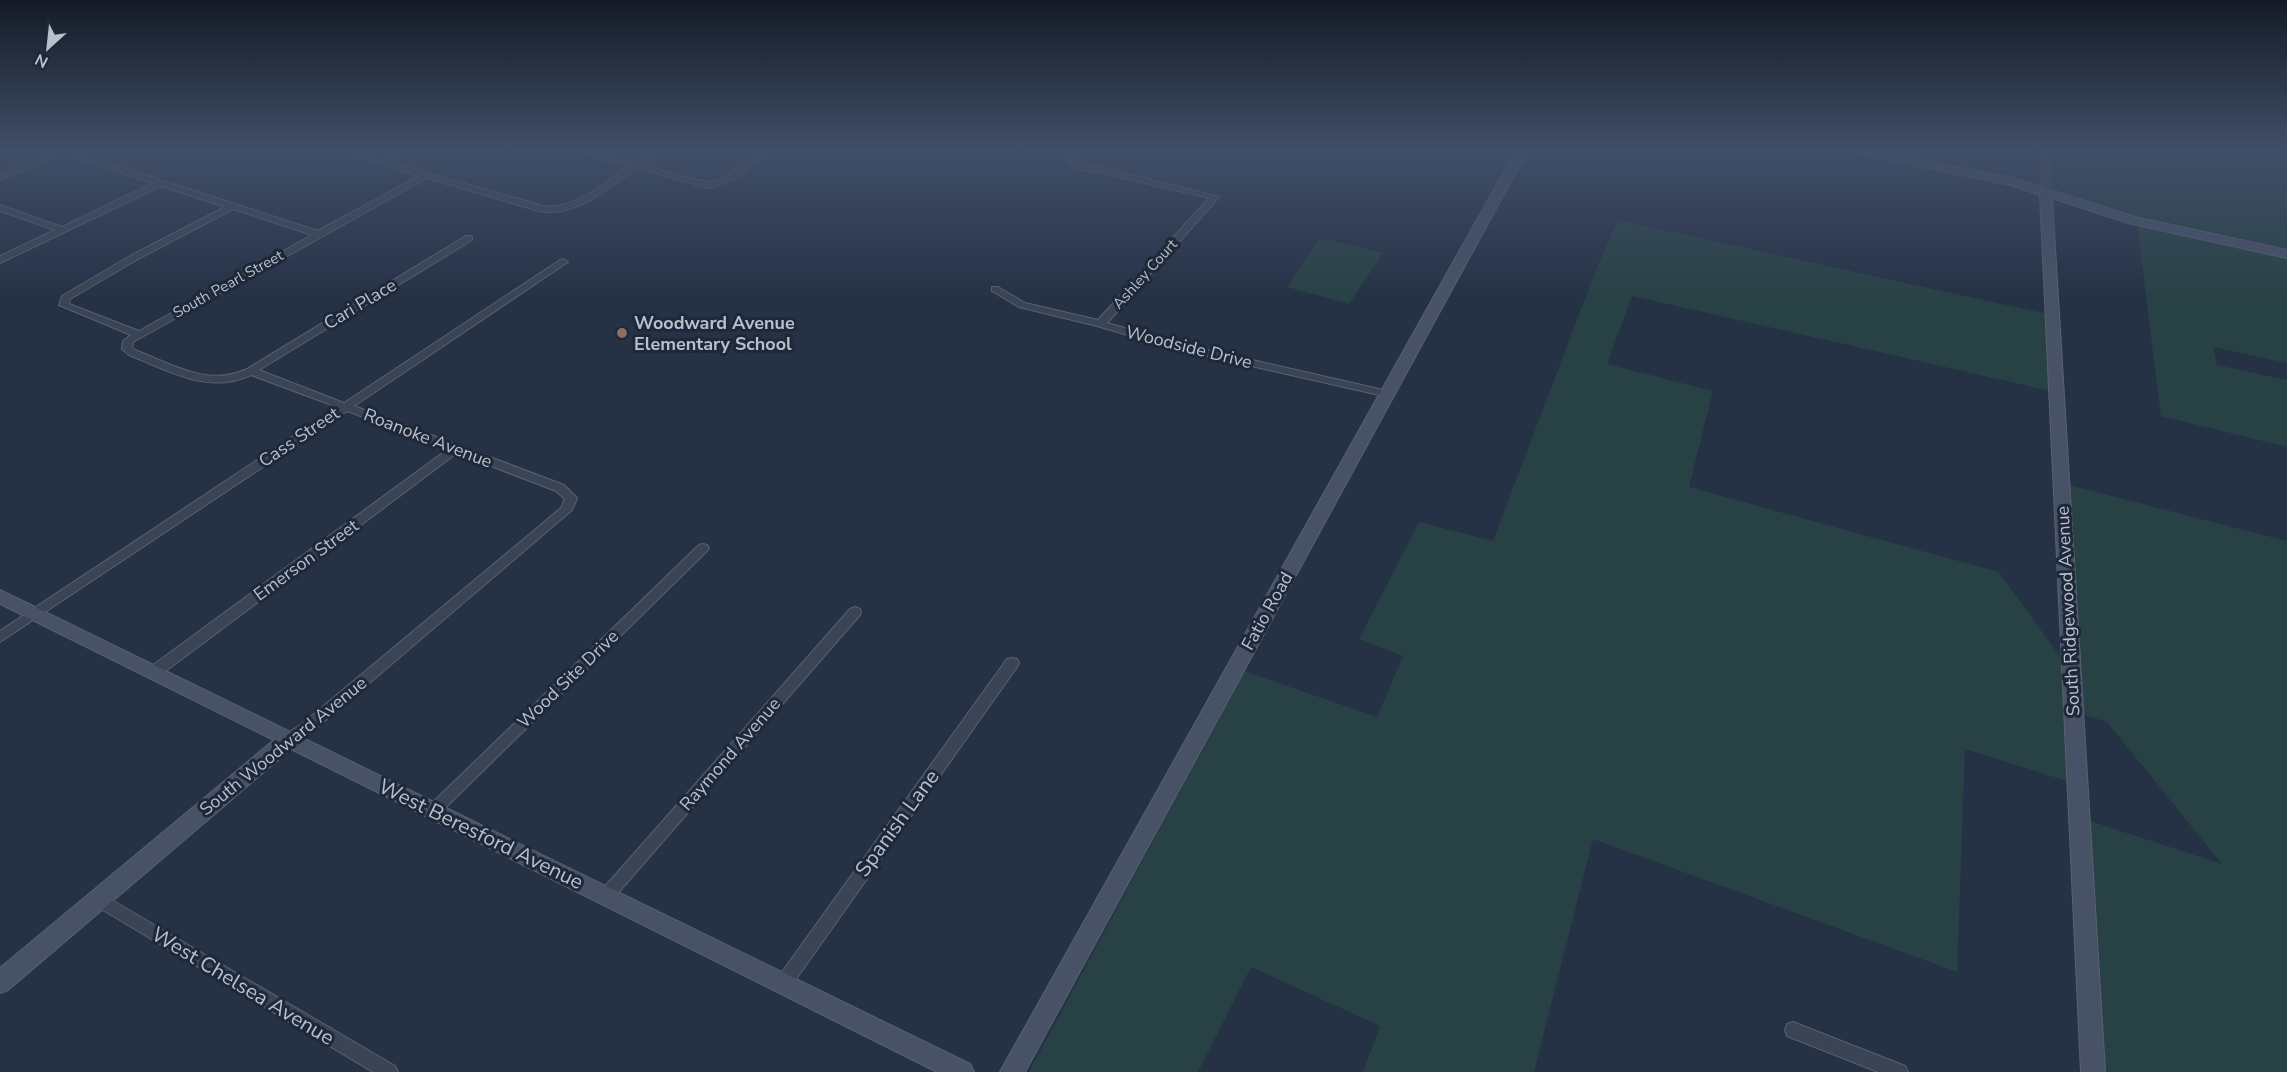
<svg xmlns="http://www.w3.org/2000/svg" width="2287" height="1072" font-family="'Nunito Sans',sans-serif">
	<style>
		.green { fill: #284145 }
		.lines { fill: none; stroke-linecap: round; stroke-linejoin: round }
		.street-casing { stroke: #596171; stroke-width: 2 }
		.secondary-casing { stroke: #596171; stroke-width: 2 }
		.street { fill: #3a4454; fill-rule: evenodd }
		.secondary { fill: #485267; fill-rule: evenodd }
		.education-dot { fill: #8d6e63; stroke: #1f2839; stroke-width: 2 }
		.labels { text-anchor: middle; stroke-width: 6; stroke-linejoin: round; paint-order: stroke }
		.far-street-label { font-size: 15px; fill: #b8bfcd; stroke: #1f2839 }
		.street-label { font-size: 18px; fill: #b8bfcd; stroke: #1f2839 }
		.poi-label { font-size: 18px; font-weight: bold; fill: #b8bfcd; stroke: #1f2839; text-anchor: start }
		.near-street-label { font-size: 21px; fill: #b8bfcd; stroke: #1f2839 }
	</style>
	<rect width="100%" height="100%" fill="#253145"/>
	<!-- green -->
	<g class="green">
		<path d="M2049,150H2287V252L2133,218L2051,191Z"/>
		<path d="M1618,220L2048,314L2051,391L1632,296L1607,364L1713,391L1689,487L1999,572L2064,662L2070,782L1965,749L1957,972L1593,839L1534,1072H1363L1380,1026L1251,967L1198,1072H1029L1244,671L1377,717L1403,656L1359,639L1419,522L1493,541L1595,272Z"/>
		<path d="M2137,224L2287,256V363L2213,347L2217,365L2287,380V447L2161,416Z"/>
		<path d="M1320,238L1383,253L1349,304L1287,287Z"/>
		<path d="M2069,485L2287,541V1072H2102L2087,820L2222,864L2107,722L2081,714Z"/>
	</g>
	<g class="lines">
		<!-- street casing -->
		<g class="street-casing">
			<g id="street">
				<path d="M55,150H68L318,231L419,176L336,150H349L379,159L397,150H408L387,161L543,206C575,209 604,184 628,166L572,150H586L634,163L652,150H662L642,165C655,168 700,184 711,181C734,177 750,150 773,150L732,180L709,188L637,168C609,188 575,218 539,211L427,178L133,342L132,348L137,351C175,365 208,387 247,369L466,236H472V240L259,370L344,403L560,260L563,259L568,262L354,406L564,485L577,498L572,510L312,732L289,745L284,743L282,739L284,735L302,724L561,508L565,499L556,491L457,453L159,676L154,677L149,676L147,672L149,668L448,449L347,411L0,642V631L337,407L251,375C208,395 170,371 129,355L122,349L123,341L131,335L59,305L62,296L132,255L225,207L161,186L0,263V256L55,230L0,211V205L62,227L153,183L62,154L0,180V174ZM233,209L312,235L139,331L69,304L70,299L138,259Z"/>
				<path d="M1069,150H1077L1075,159L1082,165L1097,166L1219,197L1107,323L1174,342L1392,392L1393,394L1392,396L1388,397L1172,348L1097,326L1019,307L992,291V287H998L1025,303L1098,320L1209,198L1097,172L1076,169L1067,159Z"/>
				<path d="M2041,150H2049L2050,191L2046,194L2042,191Z"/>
				<path d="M703,544L707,545L709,548L707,551L439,814L434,816L429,814L427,810L429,806L699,545Z"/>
				<path d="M855,607L860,609L861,612L860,615L611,901L606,903L601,901L598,896L601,891L850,609Z"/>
				<path d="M1012,658L1017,659L1019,663L1017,667L789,989L783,992L777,989L775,984L777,979L1007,659Z"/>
				<path d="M98,892L395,1066L398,1072H373L93,904L90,899L93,894Z"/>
				<path d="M1793,1022L1905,1066L1908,1072H1878L1787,1036L1785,1030L1787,1024Z"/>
			</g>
		</g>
		<!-- secondary casing -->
		<g class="secondary-casing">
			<g id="secondary">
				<path d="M1516,150H1528L1025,1072H1000Z"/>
				<path d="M1849,150H1872L2013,178L2135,217L2287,250V258L2128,223L2052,198L2105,1072H2081L2040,195L2010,185L1855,153Z"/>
				<path d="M0,590L970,1064L974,1072H937L291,749L8,990L0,993V968L274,740L0,604Z"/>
			</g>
		</g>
		<!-- street -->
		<use href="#street" class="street"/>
		<!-- secondary -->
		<use href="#secondary" class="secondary"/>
	</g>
	<!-- sky -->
	<linearGradient id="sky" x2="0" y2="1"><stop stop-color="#141b26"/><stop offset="0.5" stop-color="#404e68"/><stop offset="1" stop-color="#404e68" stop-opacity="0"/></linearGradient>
	<rect width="2287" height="300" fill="url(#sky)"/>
	<!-- markers -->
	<circle class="education-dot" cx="622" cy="333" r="6"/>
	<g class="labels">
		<!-- far-street labels -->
		<g class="far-street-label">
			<text transform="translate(1145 274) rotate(-48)" y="5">Ashley Court</text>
			<text transform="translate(228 284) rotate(-29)" y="5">South Pearl Street</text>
		</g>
		<!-- street labels -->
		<g class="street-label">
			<text transform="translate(360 304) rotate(-31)" y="6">Cari Place</text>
			<text transform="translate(1189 347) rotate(14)" y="6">Woodside Drive</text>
			<text transform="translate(299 437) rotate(-34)" y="6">Cass Street</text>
			<text transform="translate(428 438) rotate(21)" y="6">Roanoke Avenue</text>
			<text transform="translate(306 560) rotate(-36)" y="6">Emerson Street</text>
			<text transform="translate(1267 611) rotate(-61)" y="6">Fatio Road</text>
			<text transform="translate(2068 611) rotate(-93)" y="6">South Ridgewood Avenue</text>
			<text transform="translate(568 679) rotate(-44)" y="6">Wood Site Drive</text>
			<text transform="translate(283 746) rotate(-39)" y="6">South Woodward Avenue</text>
			<text transform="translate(730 754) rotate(-49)" y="6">Raymond Avenue</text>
		</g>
		<!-- poi labels -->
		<g class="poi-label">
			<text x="634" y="329">Woodward Avenue<tspan x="634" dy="21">Elementary School</tspan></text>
		</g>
		<!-- near-street labels -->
		<g class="near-street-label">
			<text transform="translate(897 823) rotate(-54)" y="7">Spanish Lane</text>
			<text transform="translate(481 834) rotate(26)" y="7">West Beresford Avenue</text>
			<text transform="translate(243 986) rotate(31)" y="7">West Chelsea Avenue</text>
		</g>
	</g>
	<!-- north arrow -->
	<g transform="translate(48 48) rotate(207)" stroke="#1f2839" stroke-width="4.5" paint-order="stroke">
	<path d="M0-4.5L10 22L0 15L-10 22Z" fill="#b8bfcd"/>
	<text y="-9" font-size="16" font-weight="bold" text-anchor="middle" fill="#b8bfcd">N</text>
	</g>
</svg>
